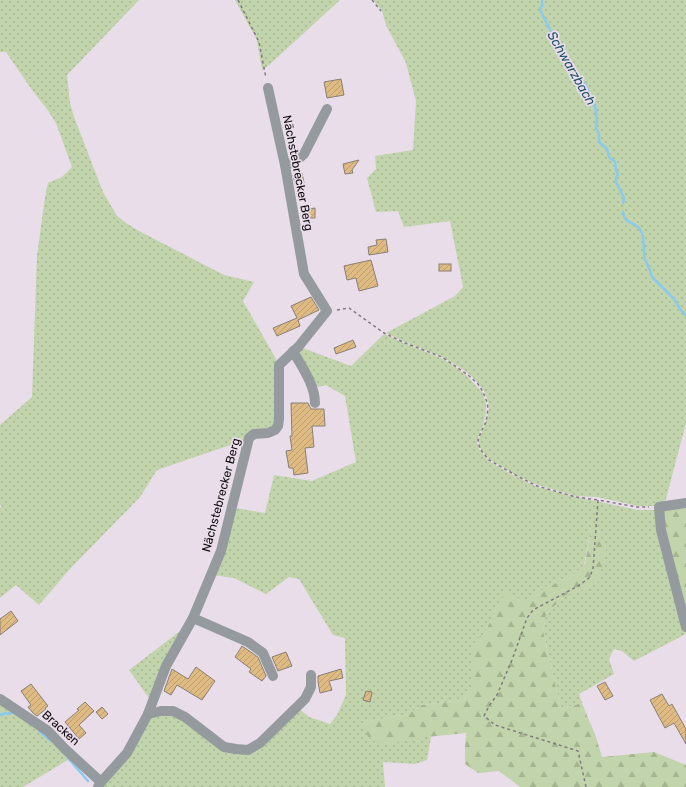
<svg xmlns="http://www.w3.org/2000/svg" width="686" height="787" font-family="Rubik,sans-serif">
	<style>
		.grass { fill: url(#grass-dots) }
		.forest { fill: url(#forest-firs) }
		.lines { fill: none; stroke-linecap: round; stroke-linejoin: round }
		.stream { stroke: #8acaef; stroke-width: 2.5 }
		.building { fill: url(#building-hatch); stroke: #888075 }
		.path { stroke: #827982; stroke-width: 1.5; stroke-dasharray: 3 3; stroke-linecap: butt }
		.minor { stroke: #949a9e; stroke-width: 10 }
		.labels { text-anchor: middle; stroke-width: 3.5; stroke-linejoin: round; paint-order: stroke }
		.street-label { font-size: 12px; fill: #0e0a0e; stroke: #e9dde9 }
		.water-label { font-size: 13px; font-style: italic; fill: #1f506a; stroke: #e9dde9 }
	</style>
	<defs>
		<pattern id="grass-dots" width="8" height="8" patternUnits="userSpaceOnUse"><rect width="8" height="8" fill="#c1d4ab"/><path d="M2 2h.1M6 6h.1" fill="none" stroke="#a5b592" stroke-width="1.8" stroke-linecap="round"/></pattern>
		<pattern id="forest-firs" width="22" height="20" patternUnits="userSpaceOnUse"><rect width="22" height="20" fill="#c1d4ab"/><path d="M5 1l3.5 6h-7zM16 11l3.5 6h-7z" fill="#a5b592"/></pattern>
		<pattern id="building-hatch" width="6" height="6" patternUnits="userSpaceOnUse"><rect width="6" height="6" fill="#dfbb83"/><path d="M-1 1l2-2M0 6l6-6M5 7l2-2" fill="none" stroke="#be9f70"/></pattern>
	</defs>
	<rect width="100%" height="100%" fill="#e9dde9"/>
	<!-- grass -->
	<g class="grass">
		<path d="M0,0H139L67,75L70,103L74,117L103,192L117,216L126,223L139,231L224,275L254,282L243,301L276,359L277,416L275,425L269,428L251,431L245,440L157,470L140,497L69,570L39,605L16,585L0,598V508L2,506L0,505V425L32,397L37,256L45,197L48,183L62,177L72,167L56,123L47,109L32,90L6,52H0Z"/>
		<path d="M235,0H340L269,65L262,70L257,40Z"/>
		<path d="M373,0H686V423L664,506H638L597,497L576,496L538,485L519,477L489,459L480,448L479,439L486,422L489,409L488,401L484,391L479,384L469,374L456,365L442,357L405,342L386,333L455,296L463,287L450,221L404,227L398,211L376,212L367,178L376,169L375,156L413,150L416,101L406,63L386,25L382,11Z"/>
		<path d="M384,334L404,343L441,358L454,366L467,376L482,392L486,403V411L484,422L477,441L479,449L489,461L511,474L537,487L576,497L638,510H657L686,634L634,661L622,651L614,649L609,659L614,674L579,694L582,703L561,709L543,631L546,614L566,595L581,590L598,582L606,547L592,522L584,565L574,574L546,588L523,602L505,592L484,634L471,666V687L464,700L422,705L409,714L364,722L427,737H431L427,760L415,764L383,762L385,787H102L149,717L170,713L202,732L248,752L299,709L309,717L330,724L337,715L346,695L345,638L333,635L299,579L289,577L266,594L234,578L212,575L235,508L265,513L274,475L312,481L356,462L345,396L326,385L314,388L296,352L300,347L351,366Z"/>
		<path d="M180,631L151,701L129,670Z"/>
		<path d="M0,703L47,732L71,758L23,787H0Z"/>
	</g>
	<!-- forest -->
	<g class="forest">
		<path d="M686,508V620L660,511Z"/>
		<path d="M592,521L606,547L603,563L598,582L581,590L566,595L546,614L543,631L561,709L582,703L588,718L595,734L602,757L654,752L686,765V787H520L499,771L478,773L465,764V748L466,733L427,737L384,744L368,737L363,722L409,714L422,705L464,700L471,687V666L475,640L484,634L505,591L514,595L523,602L540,591L574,574L585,564Z"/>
	</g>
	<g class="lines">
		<!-- stream -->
		<g class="stream">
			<path d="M542,0V6L540,9C545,21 552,32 556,43L578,76L585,84L589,93V97L595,105L597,121L596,128L599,134V142L607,149L609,157L615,162L616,170L618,174L616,179V182L624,198L623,203"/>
			<path d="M623,212C624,225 636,221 641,231C645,238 643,251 645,259C647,265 651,270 652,277L674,299L680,309L686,316"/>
			<path d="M0,714L2,715L5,713L8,714L13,712"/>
			<path d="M39,731L51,741"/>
			<path d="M68,758L88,781"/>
		</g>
	</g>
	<!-- building -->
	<g class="building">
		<path d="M341,79L344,95L327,98L324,82Z"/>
		<path d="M359,160L352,170L353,173L345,174L343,164Z"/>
		<path d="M302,173L304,183L295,184L293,175Z"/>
		<path d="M315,208V218H309L308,209Z"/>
		<path d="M386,239L388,252L369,255L368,247L377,245L376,240Z"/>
		<path d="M371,260L378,286L359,291L356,278L347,280L344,266Z"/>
		<rect x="439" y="264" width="12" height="7"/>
		<path d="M311,297L319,310L298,320L300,326L277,336L273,328L297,318L291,306Z"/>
		<path d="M353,340L356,347L336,354L334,348Z"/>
		<path d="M291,403H308L311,409H324L325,426H312L314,447L305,448L308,473L294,475L293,468H289L286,451L292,450L290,436H292Z"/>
		<path d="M11,611L18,621L0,635V619Z"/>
		<path d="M242,646L258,657L266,676L262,681L249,672L251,669L235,657Z"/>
		<path d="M286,652L292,666L278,671L272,657Z"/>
		<path d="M196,667L215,681L202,700L177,685L171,695L164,691L172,669L188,679Z"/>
		<path d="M341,669L343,678L329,681L332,690L320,693L318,682V676Z"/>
		<path d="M605,682L613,696L605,700L597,686Z"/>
		<path d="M31,684L48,706L45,708L46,709L37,716L33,713L28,707L31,705L21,691Z"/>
		<path d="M366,691L372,692L370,702L363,700Z"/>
		<path d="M662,694L669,706L672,704L686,729V744L674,723L665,728L650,700Z"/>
		<path d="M85,702L94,711L79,725L86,733L79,739L65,722L79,710L77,709Z"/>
		<path d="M102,707L108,714L102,719L96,712Z"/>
	</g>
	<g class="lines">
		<!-- path -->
		<g class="path">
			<path d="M238,0L259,42L266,78"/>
			<path d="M372,0L381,11"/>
			<path d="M337,310L349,308L384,333L405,343L442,357L468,375L478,384L483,392L487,402L488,409L486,422L481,432L478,440L480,449L489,460L519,477L537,486L576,497L598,500"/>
			<path d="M586,787L578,751L495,725L484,716L489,706L497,695L512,660L527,618L533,610L578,586L589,578L593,569L598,500L637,507H649"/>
		</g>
		<!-- minor -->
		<g class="minor">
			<path d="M285,165L296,161L304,154L327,109"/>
			<path d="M293,351C302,367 315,385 315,403"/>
			<path d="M686,503L659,507L661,530L686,627"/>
			<path d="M193,618L248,642L263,653L273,676"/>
			<path d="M0,699L48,731L65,749L101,782"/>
			<path d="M148,714L161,711H173L185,717L224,747L236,749L248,750L260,743L305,699L311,687V675"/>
			<path d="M98,787L101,782L127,753L148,714L166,666L193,618L221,551L249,438L254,434L268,433L275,430L278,426L279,419V365L299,346L327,311L304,274L285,165L268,88"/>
		</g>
	</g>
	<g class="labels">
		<!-- street labels -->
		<g class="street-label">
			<text transform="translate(298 173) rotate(79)" y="4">Nächstebrecker Berg</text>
			<text transform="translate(221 495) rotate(-75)" y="4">Nächstebrecker Berg</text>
			<text transform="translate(61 728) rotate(42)" y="4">Bracken</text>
		</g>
		<!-- water labels -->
		<g class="water-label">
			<text transform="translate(572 68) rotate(60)" y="5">Schwarzbach</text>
		</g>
	</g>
</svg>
